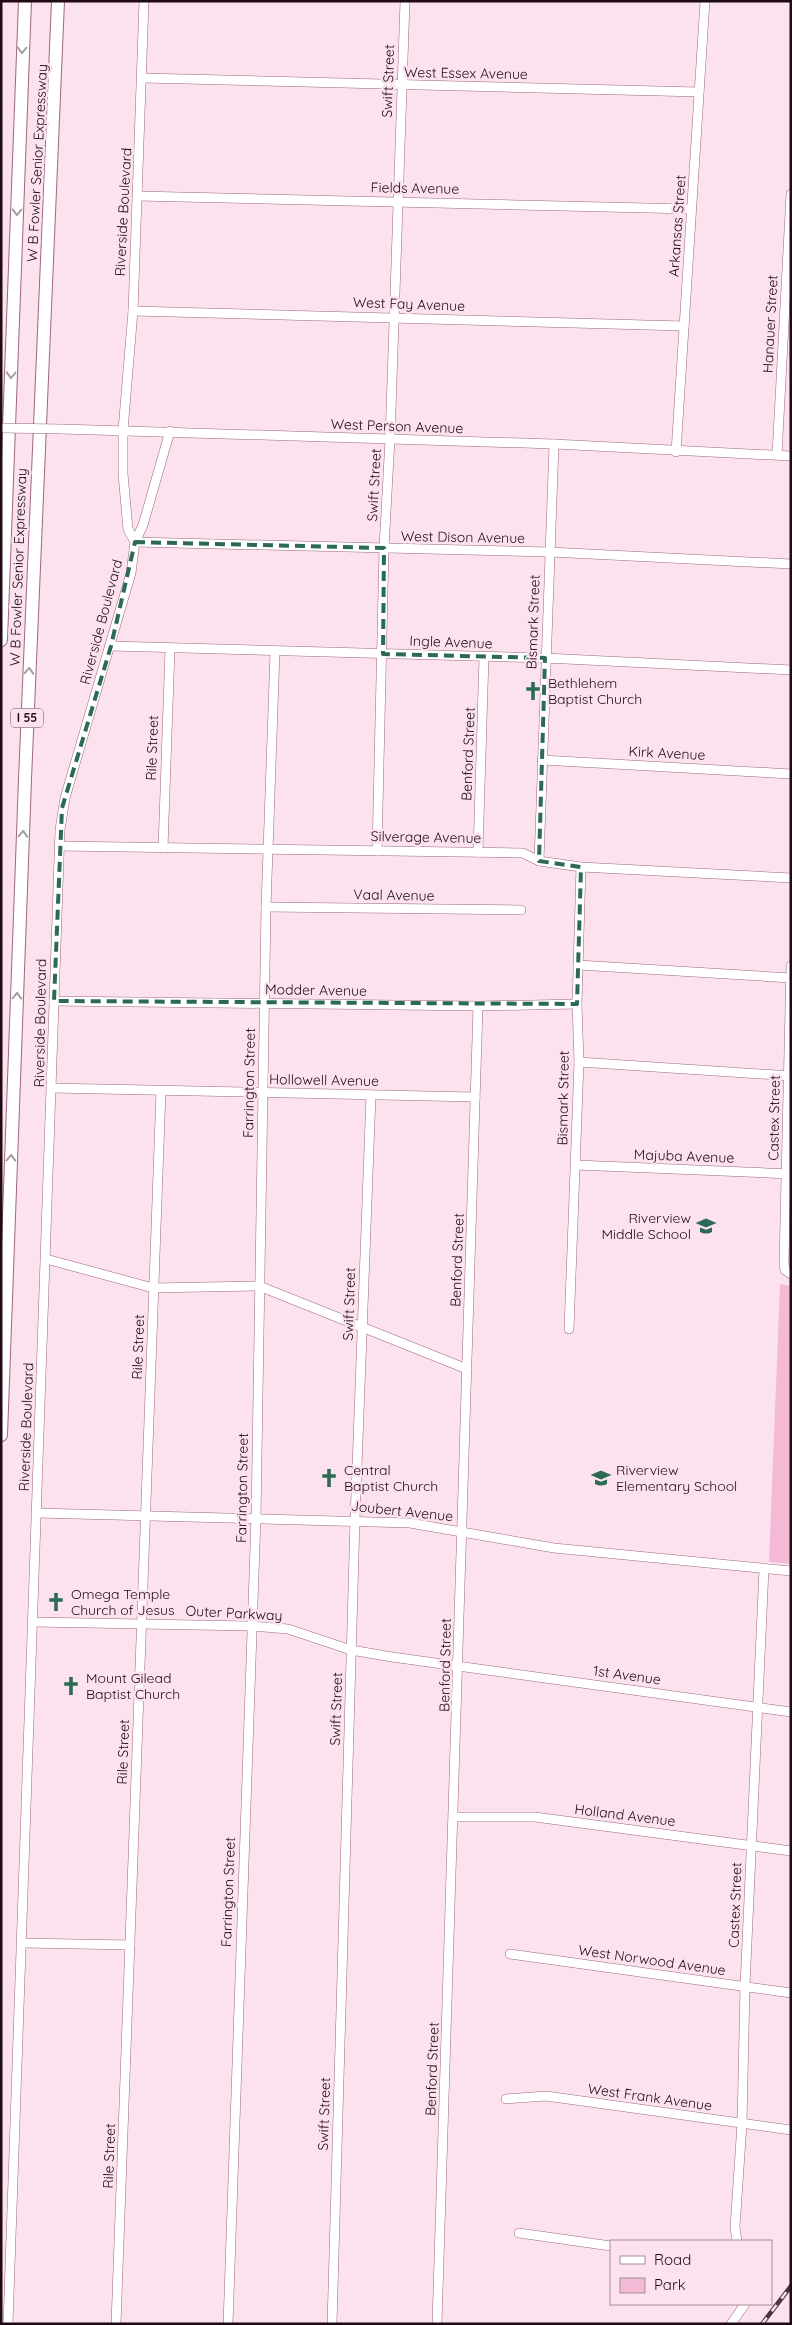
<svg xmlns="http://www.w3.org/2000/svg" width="792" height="2325" font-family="Quicksand,sans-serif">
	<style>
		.green { fill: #f4b9d4 }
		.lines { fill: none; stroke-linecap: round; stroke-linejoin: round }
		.minor-casing { stroke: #9e6681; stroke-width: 10 }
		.highway-casing { stroke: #9e6681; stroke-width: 14 }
		.minor { stroke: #fff; stroke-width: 9 }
		.highway { stroke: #fff; stroke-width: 12 }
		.rail-casing { stroke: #4a343f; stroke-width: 4.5 }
		.rail { stroke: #fce2ee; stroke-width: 2.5; stroke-dasharray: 8; stroke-linecap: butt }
		.minor-bridge-casing { stroke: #9e6681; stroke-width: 10; stroke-linecap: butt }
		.minor-bridge { stroke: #fff; stroke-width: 9 }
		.oneway { stroke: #a59da1 }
		.marked { fill: none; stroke: #2c6a56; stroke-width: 4; stroke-dasharray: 10 6; stroke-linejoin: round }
		.labels { text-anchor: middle; stroke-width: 5; stroke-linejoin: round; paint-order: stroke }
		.shield { fill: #fce2ee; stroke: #614b56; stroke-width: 1 }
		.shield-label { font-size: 12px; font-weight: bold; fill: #1f0a15 }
		.street-label { font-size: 14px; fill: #1f0a15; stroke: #fce2ee }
		.poi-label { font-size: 14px; fill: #1f0a15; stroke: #fce2ee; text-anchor: start }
	</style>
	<rect width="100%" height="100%" fill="#fce2ee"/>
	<!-- green -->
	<path class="green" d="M780,1284L791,1286V1564L769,1562Z"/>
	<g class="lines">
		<!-- minor casing -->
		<g class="minor-casing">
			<g id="minor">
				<path d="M143,78L699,92"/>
				<path d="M138,196L691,209"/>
				<path d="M133,311L684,326"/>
				<path d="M62,429L554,444L791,456"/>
				<path d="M170,431L143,525L135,542L550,552L791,564"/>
				<path d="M676,452L705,1"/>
				<path d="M777,455L791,194"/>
				<path d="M111,646L545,658L791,670"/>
				<path d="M542,760L791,774"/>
				<path d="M59,846L523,853L539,861L581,867L791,878"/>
				<path d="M163,848L170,649"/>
				<path d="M377,851L384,548L390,439L405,1"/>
				<path d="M478,852L484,657"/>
				<path d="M539,861L554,444"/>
				<path d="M266,907L521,910"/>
				<path d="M578,965L791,978"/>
				<path d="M791,966L784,1264L785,1270L791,1274"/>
				<path d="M54,1001L478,1006L577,1004"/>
				<path d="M579,1062L791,1076"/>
				<path d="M52,1088L475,1097"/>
				<path d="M576,1165L791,1174"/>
				<path d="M46,1259L153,1288L259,1286L467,1369"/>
				<path d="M569,1329L579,1062L577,1004L581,867"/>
				<path d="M37,1513L410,1523L554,1548L791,1571"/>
				<path d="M34,1622L250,1626L288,1629L351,1650L392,1657L791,1712"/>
				<path d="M454,1817H535L791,1851"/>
				<path d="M23,1943L130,1945"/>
				<path d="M510,1954L791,1993"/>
				<path d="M506,2099L546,2096L791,2130"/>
				<path d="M519,2233L611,2246"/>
				<path d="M737,2241L735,2227L742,2124L745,1986L764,1569"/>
				<path d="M8,2324L60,830L65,798L131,573L135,542L128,529L123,474V430L133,311L144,1"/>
				<path d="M116,2324L161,1091"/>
				<path d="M228,2324L256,1517L266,907L275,652"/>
				<path d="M332,2324L355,1520L371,1095"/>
				<path d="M437,2324L478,1006"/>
				<path d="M731,2324L745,2304"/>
			</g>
		</g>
		<!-- highway casing -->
		<g class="highway-casing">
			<g id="highway">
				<path d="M1,640L25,1"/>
				<path d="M1,1435L25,779L58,1"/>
			</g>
		</g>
		<!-- minor -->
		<use href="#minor" class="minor"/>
		<!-- highway -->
		<use href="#highway" class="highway"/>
		<!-- rail casing -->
		<g class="rail-casing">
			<path id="rail" d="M762,2324L791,2286"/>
		</g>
		<!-- rail -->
		<use href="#rail" class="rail"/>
		<!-- minor-bridge casing -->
		<g class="minor-bridge-casing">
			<path id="minor-bridge" d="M1,428L62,429"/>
		</g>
		<!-- minor-bridge -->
		<use href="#minor-bridge" class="minor-bridge"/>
	</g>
	<!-- one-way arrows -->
	<defs><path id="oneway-chevron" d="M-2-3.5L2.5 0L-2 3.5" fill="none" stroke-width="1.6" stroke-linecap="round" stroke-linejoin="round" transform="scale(1.25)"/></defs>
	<g class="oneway">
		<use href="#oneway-chevron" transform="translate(22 50) rotate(92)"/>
		<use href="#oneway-chevron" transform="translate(17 212) rotate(92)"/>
		<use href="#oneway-chevron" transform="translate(11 375) rotate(92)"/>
		<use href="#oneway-chevron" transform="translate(29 671) rotate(-88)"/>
		<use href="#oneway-chevron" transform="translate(23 834) rotate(-88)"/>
		<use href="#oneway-chevron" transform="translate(17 996) rotate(-88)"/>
		<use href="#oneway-chevron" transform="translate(11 1158) rotate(-88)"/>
	</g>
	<!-- marked area -->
	<path class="marked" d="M135,542L384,548L383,654L545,658L539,861L581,867L577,1004L54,1001L62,808L111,646Z"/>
	<!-- icons -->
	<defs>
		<g id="church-bare" transform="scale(1.5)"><path d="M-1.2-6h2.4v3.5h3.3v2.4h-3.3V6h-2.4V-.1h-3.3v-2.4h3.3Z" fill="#2c6a56" stroke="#fce2ee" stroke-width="2.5" paint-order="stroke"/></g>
		<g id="school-bare" transform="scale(1.5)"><path d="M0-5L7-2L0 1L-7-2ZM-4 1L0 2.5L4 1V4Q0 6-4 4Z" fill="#2c6a56" stroke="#fce2ee" stroke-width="2.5" paint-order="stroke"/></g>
	</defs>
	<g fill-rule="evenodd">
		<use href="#church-bare" x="533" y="691"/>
		<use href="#school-bare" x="706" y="1226"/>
		<use href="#church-bare" x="329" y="1478"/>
		<use href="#school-bare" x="601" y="1478"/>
		<use href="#church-bare" x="56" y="1602"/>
		<use href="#church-bare" x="71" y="1686"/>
	</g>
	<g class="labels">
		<!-- shield labels -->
		<rect class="shield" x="11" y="708.5" width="32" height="19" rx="4"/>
		<g class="shield-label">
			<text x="27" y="722">I 55</text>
		</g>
		<!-- street labels -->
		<g class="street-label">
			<text transform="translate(466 73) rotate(1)" y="5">West Essex Avenue</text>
			<text transform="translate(388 81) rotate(-88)" y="5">Swift Street</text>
			<text transform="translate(37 163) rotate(-87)" y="5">W B Fowler Senior Expressway</text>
			<text transform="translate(415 188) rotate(1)" y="5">Fields Avenue</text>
			<text transform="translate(123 212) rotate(-87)" y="5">Riverside Boulevard</text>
			<text transform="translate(677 226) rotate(-86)" y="5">Arkansas Street</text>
			<text transform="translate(409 304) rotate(2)" y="5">West Fay Avenue</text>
			<text transform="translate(770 324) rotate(-87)" y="5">Hanauer Street</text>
			<text transform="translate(397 426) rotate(2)" y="5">West Person Avenue</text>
			<text transform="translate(374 485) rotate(-87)" y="5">Swift Street</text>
			<text transform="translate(463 537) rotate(1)" y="5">West Dison Avenue</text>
			<text transform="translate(18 567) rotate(-88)" y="5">W B Fowler Senior Expressway</text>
			<text transform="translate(101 622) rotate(-75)" y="5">Riverside Boulevard</text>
			<text transform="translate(533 622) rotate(-88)" y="5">Bismark Street</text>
			<text transform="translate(451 642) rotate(2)" y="5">Ingle Avenue</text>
			<text transform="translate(152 748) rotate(-88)" y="5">Rile Street</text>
			<text transform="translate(667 753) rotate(3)" y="5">Kirk Avenue</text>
			<text transform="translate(468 754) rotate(-88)" y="5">Benford Street</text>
			<text transform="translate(426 837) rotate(1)" y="5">Silverage Avenue</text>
			<text transform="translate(394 895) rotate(1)" y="5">Vaal Avenue</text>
			<text transform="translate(316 990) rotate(1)" y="5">Modder Avenue</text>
			<text transform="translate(40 1023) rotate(-89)" y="5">Riverside Boulevard</text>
			<text transform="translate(324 1080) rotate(1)" y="5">Hollowell Avenue</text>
			<text transform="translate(249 1083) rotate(-89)" y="5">Farrington Street</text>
			<text transform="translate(563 1098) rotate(-89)" y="5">Bismark Street</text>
			<text transform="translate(774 1118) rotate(-89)" y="5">Castex Street</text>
			<text transform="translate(684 1156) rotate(2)" y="5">Majuba Avenue</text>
			<text transform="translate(457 1260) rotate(-88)" y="5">Benford Street</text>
			<text transform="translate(349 1304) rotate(-88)" y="5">Swift Street</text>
			<text transform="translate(138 1347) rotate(-88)" y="5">Rile Street</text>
			<text transform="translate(26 1427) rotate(-88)" y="5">Riverside Boulevard</text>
			<text transform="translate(242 1488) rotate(-89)" y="5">Farrington Street</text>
			<text transform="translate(402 1511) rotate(6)" y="5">Joubert Avenue</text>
			<text transform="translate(234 1613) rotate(3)" y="5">Outer Parkway</text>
			<text transform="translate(445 1665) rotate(-89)" y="5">Benford Street</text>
			<text transform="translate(627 1675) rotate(8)" y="5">1st Avenue</text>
			<text transform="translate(336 1709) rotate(-88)" y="5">Swift Street</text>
			<text transform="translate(123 1752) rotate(-88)" y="5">Rile Street</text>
			<text transform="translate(625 1815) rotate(7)" y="5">Holland Avenue</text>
			<text transform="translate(228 1892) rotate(-88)" y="5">Farrington Street</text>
			<text transform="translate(735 1905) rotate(-88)" y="5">Castex Street</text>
			<text transform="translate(652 1960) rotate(8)" y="5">West Norwood Avenue</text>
			<text transform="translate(432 2069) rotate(-88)" y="5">Benford Street</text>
			<text transform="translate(650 2097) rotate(8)" y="5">West Frank Avenue</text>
			<text transform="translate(324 2114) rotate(-88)" y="5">Swift Street</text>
			<text transform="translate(109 2156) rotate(-88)" y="5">Rile Street</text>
		</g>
		<!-- poi labels -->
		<g class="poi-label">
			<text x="548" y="688">Bethlehem<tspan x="548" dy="16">Baptist Church</tspan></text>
			<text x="691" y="1223" text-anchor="end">Riverview<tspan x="691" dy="16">Middle School</tspan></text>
			<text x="344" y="1475">Central<tspan x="344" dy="16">Baptist Church</tspan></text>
			<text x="616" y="1475">Riverview<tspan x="616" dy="16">Elementary School</tspan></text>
			<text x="71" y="1599">Omega Temple<tspan x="71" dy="16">Church of Jesus</tspan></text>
			<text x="86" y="1683">Mount Gilead<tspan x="86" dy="16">Baptist Church</tspan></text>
		</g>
	</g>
	<!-- border -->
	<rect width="792" height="2325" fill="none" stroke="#1f0a15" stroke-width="5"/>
	<!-- legend -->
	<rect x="610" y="2240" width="162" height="65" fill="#fce2ee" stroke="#a48c97"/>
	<rect x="620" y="2256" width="25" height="8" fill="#ffffff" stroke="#a48c97"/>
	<text x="654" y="2265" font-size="15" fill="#1f0a15">Road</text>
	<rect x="620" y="2278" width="25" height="15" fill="#f4b9d4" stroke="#a48c97"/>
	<text x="654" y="2290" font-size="15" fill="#1f0a15">Park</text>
</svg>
